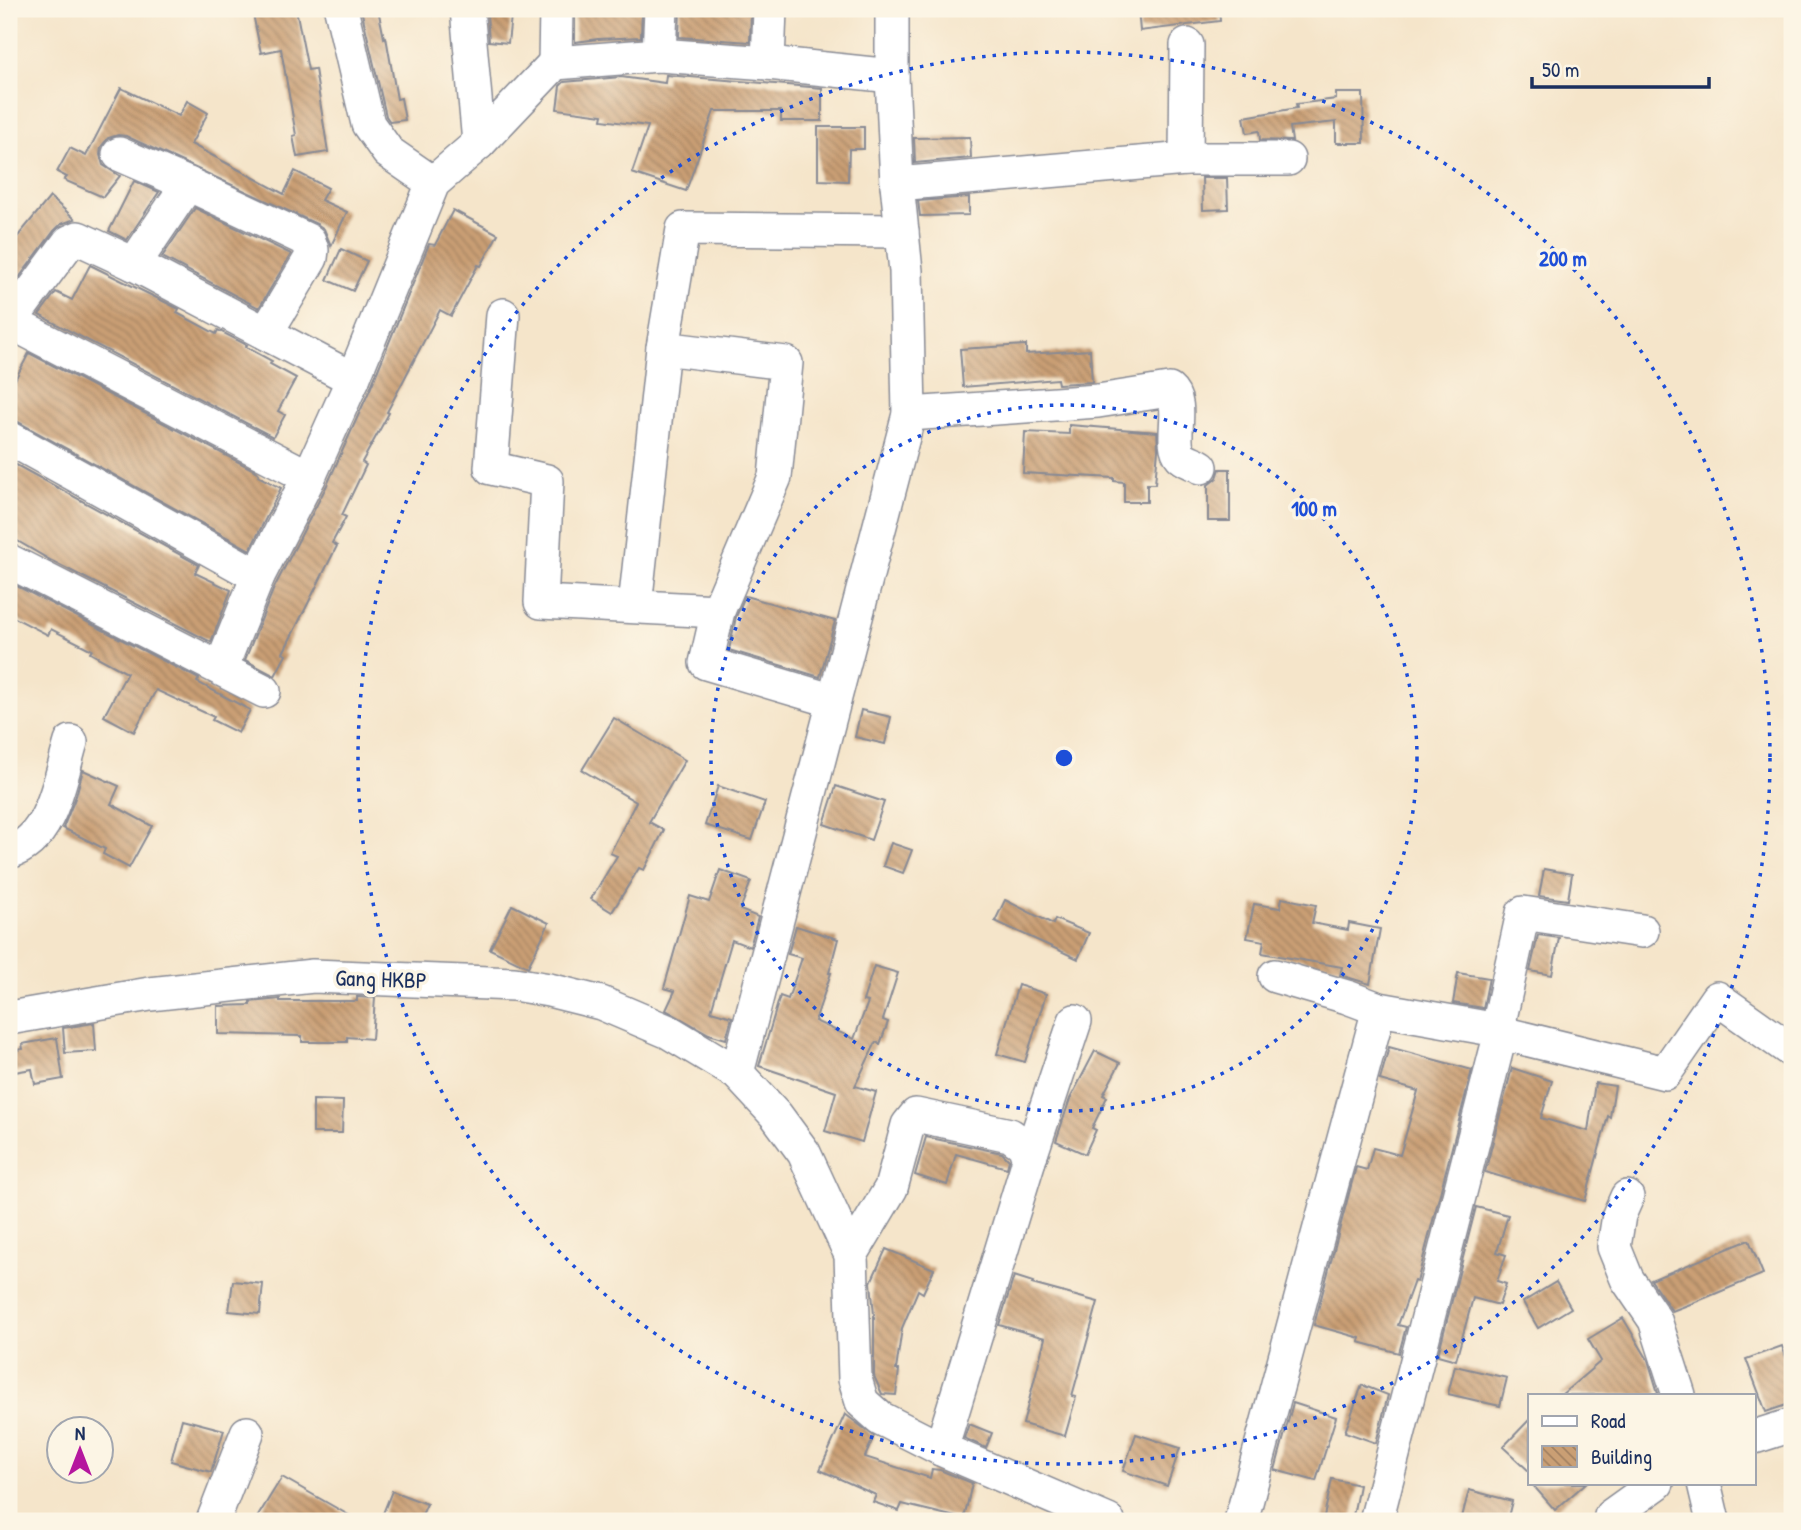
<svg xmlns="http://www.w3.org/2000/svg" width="1801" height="1530" font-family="'Patrick Hand',sans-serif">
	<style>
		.building { fill: url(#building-back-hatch) }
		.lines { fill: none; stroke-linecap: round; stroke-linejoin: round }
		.minor-casing { stroke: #888a94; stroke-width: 36 }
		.minor { stroke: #fff; stroke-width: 33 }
		.ring { fill: none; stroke: #1d4ed8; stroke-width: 3.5; stroke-dasharray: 3.5 7 }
		.labels { text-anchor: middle; stroke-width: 7; stroke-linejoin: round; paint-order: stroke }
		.street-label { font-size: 23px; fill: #1b2f5e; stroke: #fcf5e5 }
		.centre { fill: #1d4ed8; stroke: #fcf5e5; stroke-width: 3.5 }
		.ring-label { font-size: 21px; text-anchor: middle; font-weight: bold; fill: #1d4ed8; stroke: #fcf5e5; stroke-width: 7; stroke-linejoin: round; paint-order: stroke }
	</style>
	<defs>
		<pattern id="building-back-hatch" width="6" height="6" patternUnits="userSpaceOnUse" patternTransform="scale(1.75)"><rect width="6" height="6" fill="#ca9f74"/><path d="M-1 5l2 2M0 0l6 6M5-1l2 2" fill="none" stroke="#a38262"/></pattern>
	</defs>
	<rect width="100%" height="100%" fill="#fcf5e5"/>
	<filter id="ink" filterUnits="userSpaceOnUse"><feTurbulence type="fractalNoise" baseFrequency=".0143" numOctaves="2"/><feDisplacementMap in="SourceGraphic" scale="14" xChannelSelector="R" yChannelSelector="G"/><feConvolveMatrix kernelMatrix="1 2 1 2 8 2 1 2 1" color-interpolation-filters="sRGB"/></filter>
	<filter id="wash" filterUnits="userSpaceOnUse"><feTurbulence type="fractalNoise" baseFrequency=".00686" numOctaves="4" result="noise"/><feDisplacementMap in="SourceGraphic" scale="28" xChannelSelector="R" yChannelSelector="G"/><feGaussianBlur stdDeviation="1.57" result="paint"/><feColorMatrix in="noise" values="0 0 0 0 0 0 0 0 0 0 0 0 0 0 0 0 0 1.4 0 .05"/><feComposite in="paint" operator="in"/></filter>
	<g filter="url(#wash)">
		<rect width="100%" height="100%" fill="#f5e5ca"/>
		<g id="blocks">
			<!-- building -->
			<g class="building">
				<path d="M252,9H296L308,70L315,69L328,152L297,157L293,136L296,135L281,49L261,53Z"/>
				<path d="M361,9H378L384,38L386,37L397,99L401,98L405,120L390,122L386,116Z"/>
				<path d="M575,9H642L641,37L598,39L575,42Z"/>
				<path d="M680,9L751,10L750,42L679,37Z"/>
				<path d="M1138,9H1219L1220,21L1140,31Z"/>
				<path d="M487,14L511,16L508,43L489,41Z"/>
				<path d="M666,75L822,88V121H781V111H714L686,191L632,173L648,126L602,120L603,115L557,109L560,86L564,82L621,77L665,83Z"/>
				<path d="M121,88L179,116L187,101L208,113L191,144L284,194L295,171L328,188L321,200L347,212L331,246L324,229L317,224L126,136L118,135L108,138L101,147L100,155L103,165L120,176L103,197L64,180L67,177L57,172L70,148L86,156Z"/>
				<path d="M1336,93H1363L1364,143H1336V122L1290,127L1292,141L1260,140L1259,131L1247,133L1244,117L1297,108L1296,104L1336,99Z"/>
				<path d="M818,127H864V149H849L848,181L818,180Z"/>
				<path d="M970,137L971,158L915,163L914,138Z"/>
				<path d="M1202,178H1227L1228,209L1203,210Z"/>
				<path d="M134,181L159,192L127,240L109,231Z"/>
				<path d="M50,197L75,219L61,224L54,231L9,291V247Z"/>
				<path d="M969,197V215L920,216L918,201Z"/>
				<path d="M195,208L291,254L259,308L162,257Z"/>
				<path d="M453,210L498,234L481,266L478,265L451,316L440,310L387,412L389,413L362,462L366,465L342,515L346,517L332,543L337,546L283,653L286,655L275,676L245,660L274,588L327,485L371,387L429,244L435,245Z"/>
				<path d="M341,249L367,261L353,291L327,280Z"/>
				<path d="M90,265L179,309L177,313L216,334L218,330L247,345L246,347L272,361L270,364L296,378L278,411L285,415L273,437L39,315L56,292L72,300Z"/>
				<path d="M1026,345V354L1090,350L1092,382L1058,384L1057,379L963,387L960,349Z"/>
				<path d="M29,353L256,471L259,474L258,476L281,488L250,550L9,417V391Z"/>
				<path d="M1069,425L1157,432L1158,449L1155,484H1147V502H1124V482L1114,481V478L1023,473L1025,432L1069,434Z"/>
				<path d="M9,461L199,565L195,573L231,590L211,642L52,561L9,536Z"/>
				<path d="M1220,469H1230V521H1208V485L1217,478Z"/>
				<path d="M9,582L199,679L197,682L250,710L238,733L212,720L214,717L156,690L134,732L104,716L127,673L90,653L92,650L51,629L48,635L9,615Z"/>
				<path d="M745,596L835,621L820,677L729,650L736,617Z"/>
				<path d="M861,710L891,717L885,744L855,737Z"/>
				<path d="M614,718L685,760L649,822L664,830L644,870L639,868L612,912L591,899L617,856L610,853L636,802L582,770Z"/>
				<path d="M83,770L119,786L111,804L152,826L129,868L103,854L105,849L63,828L76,796Z"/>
				<path d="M718,786L765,802L752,840L705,825Z"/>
				<path d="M836,786L884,802L871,840L824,824Z"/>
				<path d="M891,843L912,850L903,873L883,866Z"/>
				<path d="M1544,869L1572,874L1568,900L1539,896Z"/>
				<path d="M720,870L751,881L740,910L758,917L750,947L732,940L711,1011L732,1017L726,1039L709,1034L666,1010L675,991L664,988L690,896L709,902Z"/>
				<path d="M1282,898L1316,905L1312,923L1348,930L1349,923L1380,929L1370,984L1340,975L1342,967L1262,953L1264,941L1247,938L1254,904L1280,908Z"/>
				<path d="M1005,900L1053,924L1055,919L1089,933L1078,959L995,921Z"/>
				<path d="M512,905L549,923L528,967L490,949Z"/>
				<path d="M796,926L838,939L829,973H831L815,1021L854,1039L868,1002L863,1001L874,966L898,973L883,1020L888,1022L880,1044L876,1042L855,1086L876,1092L862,1142L825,1131L836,1092L759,1066L780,996L788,999L802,958L788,954Z"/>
				<path d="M1538,935L1559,938L1552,975L1530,971Z"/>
				<path d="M1458,973L1489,978L1483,1008L1453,1003Z"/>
				<path d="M1018,985L1046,994L1025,1062L997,1054Z"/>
				<path d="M357,997L375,998L372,1039L347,1037V1042H302V1036L218,1034V1006L250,1005V1002L280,999V1001H357Z"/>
				<path d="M94,1023L96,1051L65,1053L63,1028Z"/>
				<path d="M57,1038L63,1079L35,1084L32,1069L9,1073V1051L23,1049L22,1044Z"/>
				<path d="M1389,1047L1472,1070L1417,1282L1414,1281L1398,1325L1406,1327L1399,1353L1359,1342L1360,1338L1314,1325L1356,1167L1367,1170L1373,1148L1400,1155L1418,1091L1380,1080Z"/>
				<path d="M1095,1051L1120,1063L1103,1095L1107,1097L1092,1128L1096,1130L1085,1154L1056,1141L1070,1099Z"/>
				<path d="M1512,1068L1552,1081L1541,1118L1588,1131L1595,1083L1615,1086L1610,1117L1608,1116L1585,1201L1485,1172Z"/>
				<path d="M313,1100L343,1101L342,1133H313Z"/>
				<path d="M926,1137L1002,1153L1009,1160L1007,1168L956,1154L947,1185L915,1175Z"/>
				<path d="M1476,1207L1508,1215L1497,1252L1506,1255L1497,1281L1506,1284L1499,1305L1473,1298L1456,1360L1438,1355Z"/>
				<path d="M1749,1240L1763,1274L1693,1303L1672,1311L1651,1280Z"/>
				<path d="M886,1249L934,1269L923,1293L918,1290L902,1328L896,1370H899L896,1395L882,1394L874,1376V1315L871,1282Z"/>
				<path d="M1014,1276L1033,1282L1032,1284L1098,1302L1072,1396L1076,1397L1065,1436L1023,1424L1045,1338L999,1325Z"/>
				<path d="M233,1281L263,1284L260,1314L229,1311Z"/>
				<path d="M1556,1282L1571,1308L1538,1328L1523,1302Z"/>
				<path d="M1623,1318L1648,1360L1658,1393L1655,1395H1561L1601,1361L1588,1339Z"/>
				<path d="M1782,1346L1792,1373V1403L1766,1412L1746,1359Z"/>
				<path d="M1455,1366L1507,1378L1500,1406L1448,1394Z"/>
				<path d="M1362,1385L1388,1395L1376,1443L1345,1432Z"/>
				<path d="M1293,1403L1336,1417L1316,1481L1275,1470Z"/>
				<path d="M845,1414L874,1436L865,1457L930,1478L932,1469L940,1470L972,1483L964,1519L902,1504L899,1511L873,1502L876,1495L820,1470Z"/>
				<path d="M182,1419L224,1430L211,1472L171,1461Z"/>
				<path d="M1530,1419V1472L1503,1447Z"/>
				<path d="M969,1424L992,1433L986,1448L964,1438Z"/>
				<path d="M1136,1434L1180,1448L1167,1486L1123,1471Z"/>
				<path d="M282,1477L359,1521H255Z"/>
				<path d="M1332,1479L1359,1485L1352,1521H1323Z"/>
				<path d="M1531,1483H1586L1555,1510Z"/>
				<path d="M1469,1490L1512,1501L1507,1521H1461Z"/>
				<path d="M392,1491L427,1504L419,1521H380Z"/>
			</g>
		</g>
	</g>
	<g filter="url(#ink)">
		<use href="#blocks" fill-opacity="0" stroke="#888a94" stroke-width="2"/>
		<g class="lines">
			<!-- minor casing -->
			<g class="minor-casing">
				<g id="minor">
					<path d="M341,9L368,124L388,152L433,183"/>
					<path d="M467,9L479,143"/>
					<path d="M659,55L661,9"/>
					<path d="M555,63L556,9"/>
					<path d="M768,63L892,76"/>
					<path d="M119,154L188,184"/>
					<path d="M1186,159L1187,45"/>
					<path d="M897,184L1186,159H1288"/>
					<path d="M134,264L188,184L309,241L312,250L311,258L266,333"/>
					<path d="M503,315L491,468L547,481L541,602L718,611L706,663L834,701"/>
					<path d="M10,322L309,477"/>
					<path d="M9,323L69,242L78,238L134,264L353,379"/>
					<path d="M909,414L1098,401L1169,390C1186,404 1168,441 1181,456C1185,461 1196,463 1201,467"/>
					<path d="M9,438L258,576"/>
					<path d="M9,561L264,691"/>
					<path d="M635,606L663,348"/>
					<path d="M718,611L775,477L786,363L663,348L683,229L902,231"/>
					<path d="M221,668L258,576L309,477L353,379L433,183L479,143L555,63L659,55L768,63L770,9"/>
					<path d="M9,852C52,840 60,778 71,742"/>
					<path d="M1642,931L1523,913L1497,1032L1665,1073L1717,998L1792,1051"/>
					<path d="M9,1018L150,994L313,976L514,984L549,990L601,1003L669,1032L737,1073L776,1115L804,1153L851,1255L855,1379L862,1402L880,1418L941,1449L1108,1521"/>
					<path d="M737,1073L909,414L906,271L897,184L892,76V9"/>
					<path d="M1029,1160L1075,1021"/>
					<path d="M1627,1197L1619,1215L1614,1247L1627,1279L1655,1320L1679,1395"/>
					<path d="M851,1255L891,1188L908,1125L916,1115L1010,1135L1024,1145L1029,1160L941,1449"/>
					<path d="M1754,1437L1792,1425"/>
					<path d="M1704,1483L1713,1521"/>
					<path d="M1611,1516L1657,1483"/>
					<path d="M213,1521L247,1433"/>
					<path d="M1241,1521L1379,1009L1347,997L1275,976"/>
					<path d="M1376,1521L1499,1040L1497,1032L1492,1029L1379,1009"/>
				</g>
			</g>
			<!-- minor -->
			<use href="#minor" class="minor"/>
		</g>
	</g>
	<!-- distance rings -->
	<g class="ring">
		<circle cx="1064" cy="758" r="353"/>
		<circle cx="1064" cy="758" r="706"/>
	</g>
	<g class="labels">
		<!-- street labels -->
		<g class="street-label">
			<text transform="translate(381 979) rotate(2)" y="8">Gang HKBP</text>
		</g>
	</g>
	<circle cx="1064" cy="758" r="10" class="centre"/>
	<g class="ring-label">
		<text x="1563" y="266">200 m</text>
		<text x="1314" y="516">100 m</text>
	</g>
	<!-- margin -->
	<rect width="1801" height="1530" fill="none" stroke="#fcf5e5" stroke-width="35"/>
	<!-- legend -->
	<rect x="1528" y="1394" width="228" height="91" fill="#fcf5e5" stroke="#a2a6af" stroke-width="2"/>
	<rect x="1542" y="1416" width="35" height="10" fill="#ffffff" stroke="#a2a6af" stroke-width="2"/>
	<text x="1591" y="1428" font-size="21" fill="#1b2f5e">Road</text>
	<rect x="1542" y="1446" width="35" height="21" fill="url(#building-back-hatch)" stroke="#a2a6af" stroke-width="2"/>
	<text x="1591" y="1464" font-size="21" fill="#1b2f5e">Building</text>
	<!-- north arrow -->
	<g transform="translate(80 1450)"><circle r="33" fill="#fcf5e5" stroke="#a2a6af" stroke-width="2"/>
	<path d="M0-5L12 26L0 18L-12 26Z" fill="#b5179e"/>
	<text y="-10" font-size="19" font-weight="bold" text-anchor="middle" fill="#1b2f5e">N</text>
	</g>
	<!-- scale -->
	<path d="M1532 77v10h177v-10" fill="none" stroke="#1b2f5e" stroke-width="3.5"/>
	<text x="1542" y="77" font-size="21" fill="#1b2f5e" stroke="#fcf5e5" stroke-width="5" paint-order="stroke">50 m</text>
</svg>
